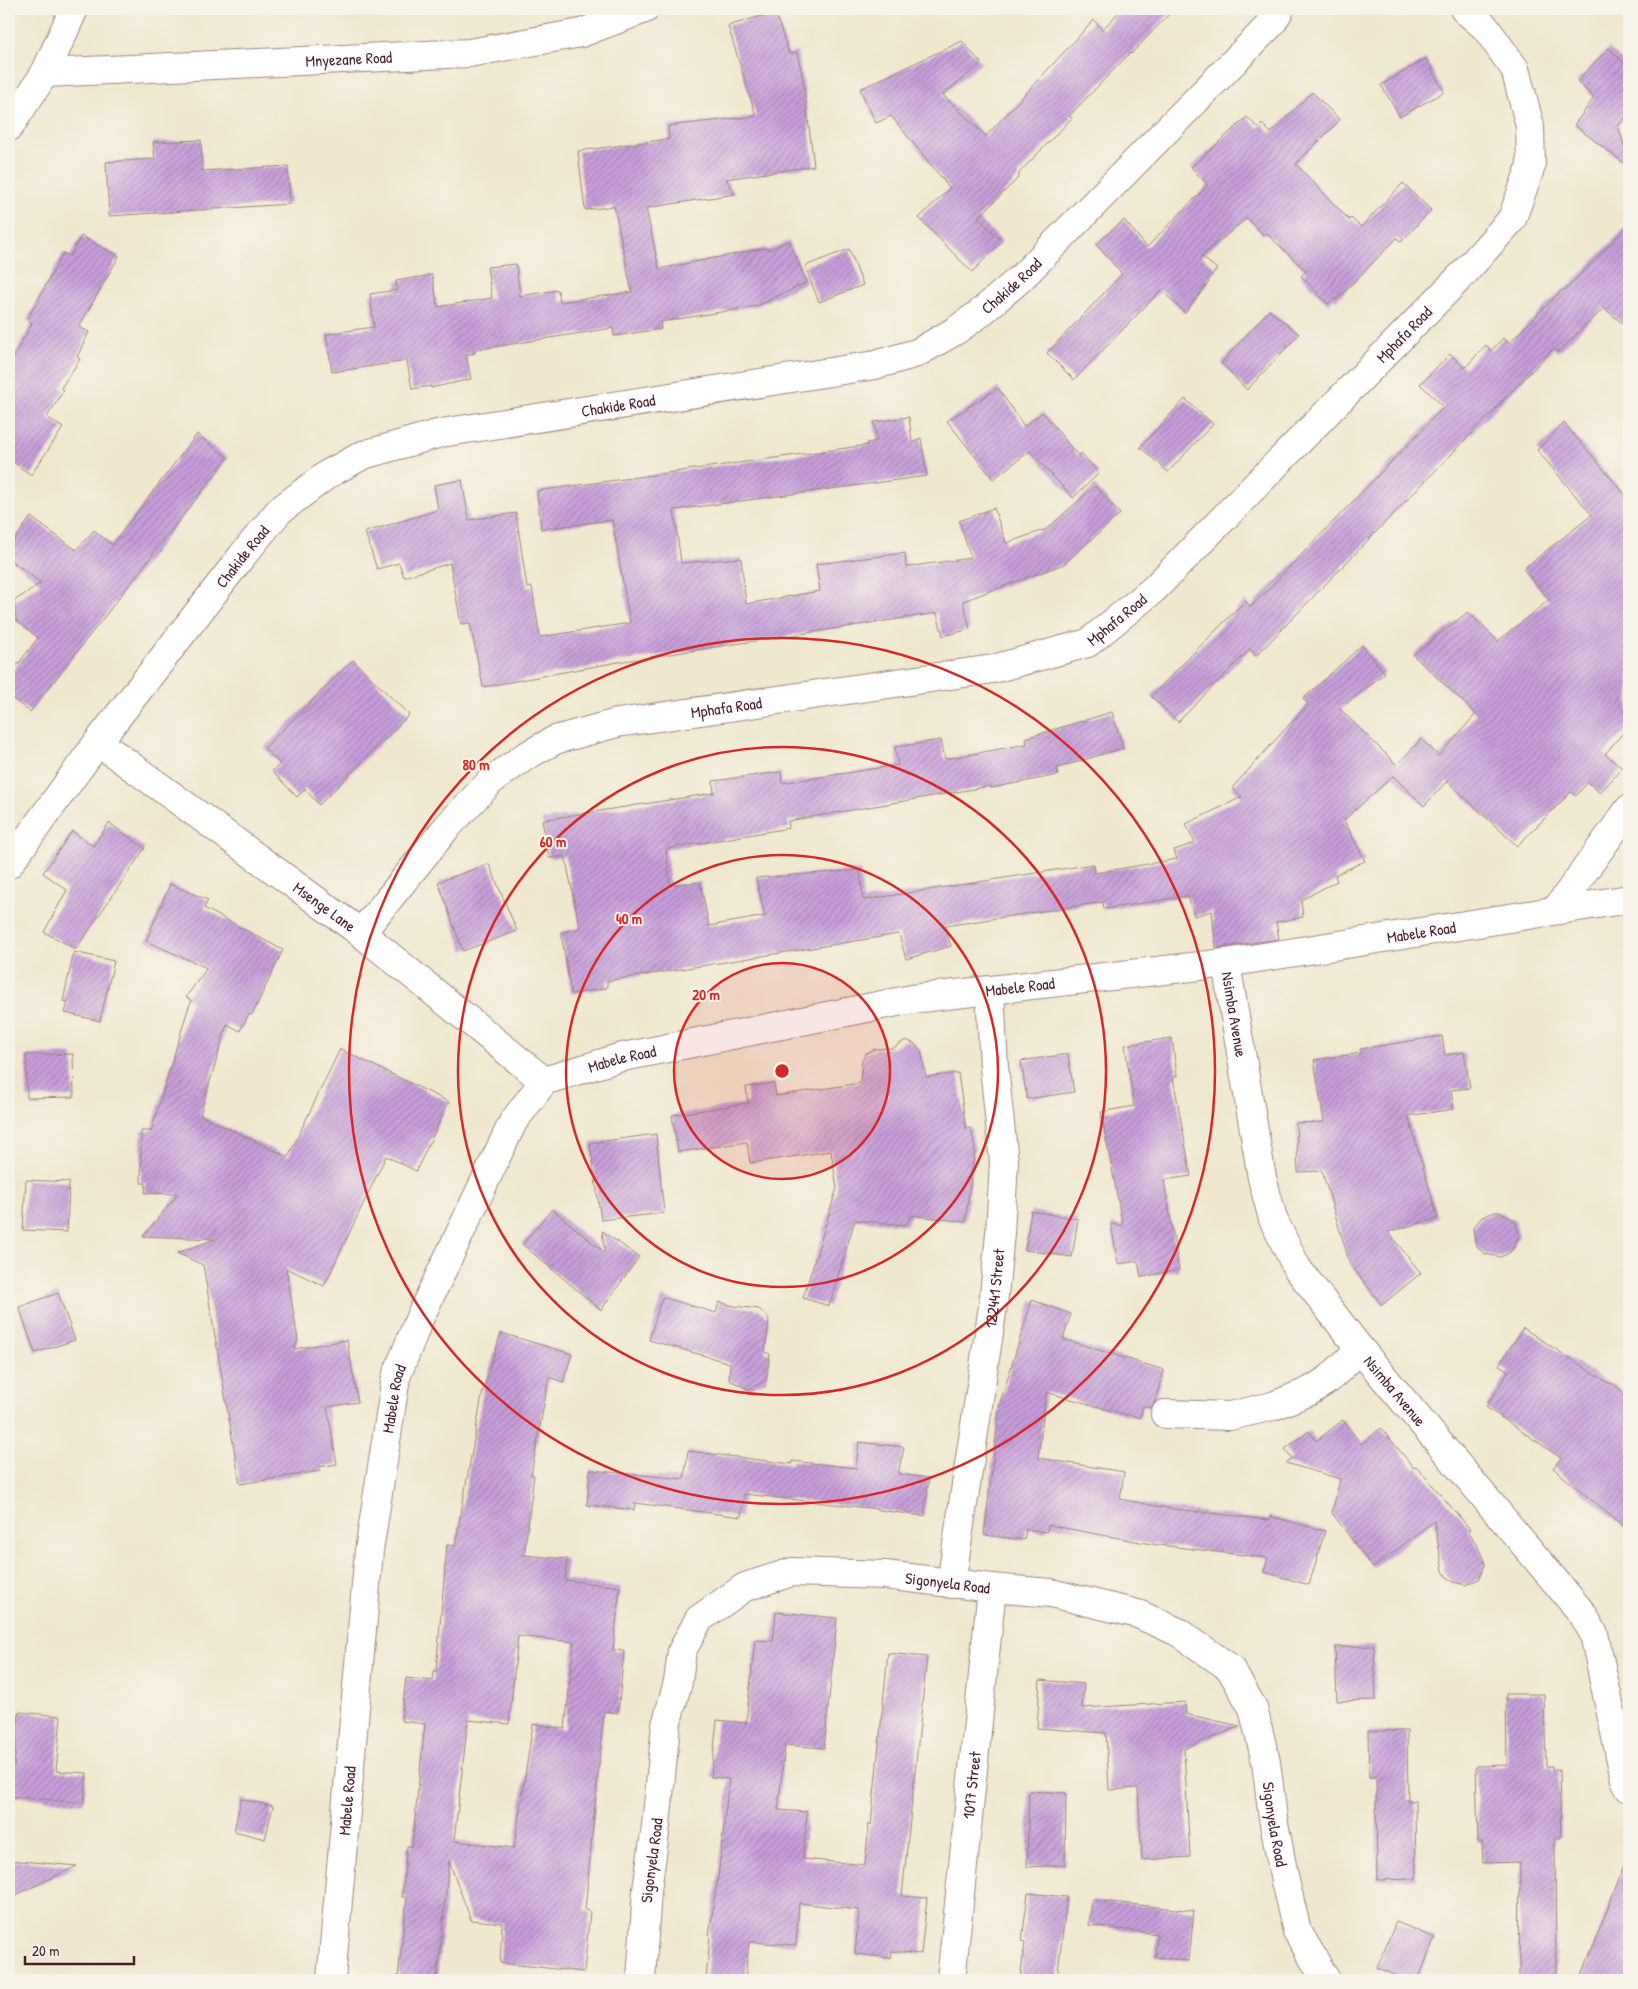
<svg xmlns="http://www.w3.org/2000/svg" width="1638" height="1989" font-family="'Patrick Hand',sans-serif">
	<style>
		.building { fill: url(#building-hatch); fill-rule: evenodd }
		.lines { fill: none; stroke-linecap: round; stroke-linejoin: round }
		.minor-casing { stroke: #9c847c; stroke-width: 30 }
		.minor { stroke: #fff; stroke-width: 28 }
		.ring { fill: none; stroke: #d62828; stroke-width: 2.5 }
		.labels { text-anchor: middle; stroke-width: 4; stroke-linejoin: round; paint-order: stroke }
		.street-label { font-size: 16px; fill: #4a1f2b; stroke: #f7f3e8 }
		.centre { fill: #d62828; stroke: #f7f3e8; stroke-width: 2.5 }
		.ring-label { font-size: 15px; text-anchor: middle; font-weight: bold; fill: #d62828; stroke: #f7f3e8; stroke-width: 4; stroke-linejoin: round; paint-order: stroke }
	</style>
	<defs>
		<pattern id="building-hatch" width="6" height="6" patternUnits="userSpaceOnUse" patternTransform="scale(1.25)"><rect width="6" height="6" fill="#c79fdb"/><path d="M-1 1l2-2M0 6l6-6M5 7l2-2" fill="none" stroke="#a481b2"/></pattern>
	</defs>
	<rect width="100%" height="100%" fill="#f7f3e8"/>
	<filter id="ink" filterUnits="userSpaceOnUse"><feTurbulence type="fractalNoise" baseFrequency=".02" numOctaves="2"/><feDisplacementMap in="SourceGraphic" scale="10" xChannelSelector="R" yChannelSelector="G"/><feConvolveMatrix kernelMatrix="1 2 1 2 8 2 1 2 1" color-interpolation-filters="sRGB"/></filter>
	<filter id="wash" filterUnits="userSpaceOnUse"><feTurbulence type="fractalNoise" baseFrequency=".0096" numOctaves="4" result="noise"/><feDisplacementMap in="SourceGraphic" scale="20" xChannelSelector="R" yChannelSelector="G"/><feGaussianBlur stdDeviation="1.12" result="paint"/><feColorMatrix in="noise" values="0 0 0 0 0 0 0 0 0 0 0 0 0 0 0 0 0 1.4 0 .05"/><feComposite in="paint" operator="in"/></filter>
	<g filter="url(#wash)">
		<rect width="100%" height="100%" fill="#efe8ce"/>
		<g id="blocks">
			<!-- building -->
			<g class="building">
				<path d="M1122,9H1174L1131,54L1130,53L1069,116L1072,118L1019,173V177L978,218L1002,241L972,272L919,218L950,188L891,116L876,123L860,89L962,41L981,63L943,95L986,136L1094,20L1102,30Z"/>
				<path d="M775,12L789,54L797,52L803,79L814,166L726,179L735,194L646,208L659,269L766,248L768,250L789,241L807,282L757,306L660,322L661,329L614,336L613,328L474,350L475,353L466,355L471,379L431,388V386L412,389L407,361L332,372L326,334L374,327L370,294L397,290L396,281L432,275L438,307L492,298L487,267L516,264L520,296L558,290L560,302L632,292L614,206L585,210L578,151L669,139L668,126L756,116L728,26Z"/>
				<path d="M1609,48L1629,68V114L1618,126L1629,161V167L1574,125L1594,98L1577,81Z"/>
				<path d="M1426,59L1444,92L1400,117L1381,85Z"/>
				<path d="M1312,92L1340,120L1296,164L1349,220L1351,218L1361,227L1403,183L1431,210L1401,242L1397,238L1336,300L1334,298L1328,304L1301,276L1306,271L1266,233L1263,235L1247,218L1201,256L1217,269L1207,280L1209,282L1185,313L1161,290L1074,380L1047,353L1122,274L1096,244L1124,220L1147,247L1208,185L1191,167L1247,117L1258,128L1262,124L1271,133Z"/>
				<path d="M201,140L202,171L288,166L290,204L109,216L106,162L155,159L153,142Z"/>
				<path d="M1629,224V329L1604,308L1558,352L1554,348L1256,656L1250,649L1178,722L1151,696L1245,601L1251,607L1444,407L1420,384L1450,354L1465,368L1486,345L1491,351L1503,338L1509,343L1563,289L1565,290Z"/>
				<path d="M81,236L119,256L79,327L89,332L77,357L80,359L61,388L64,390L47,417L63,428L31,475L9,459V365L32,323L27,320L63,253L70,256Z"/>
				<path d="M849,249L863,285L819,302L805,266Z"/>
				<path d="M1269,310L1299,334L1247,390L1221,363Z"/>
				<path d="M998,388L1024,426L1043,412L1078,456L1081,453L1099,473L1073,498L1030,451L993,479L947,421Z"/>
				<path d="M1185,399L1213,424L1168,472L1140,447Z"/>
				<path d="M909,417L912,443L921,438L927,476L674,510L681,563L741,558L746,604L820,591L816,564L905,553L906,567L971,558L959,521L994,508L1006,543L1047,529L1095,486L1120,514L1064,564L963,601L970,629L943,636L937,613L618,662L483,687L470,623L461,624L450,563L404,577L399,563L377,569L365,532L438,510L434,485L462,480L469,520L516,513L527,588L532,587L540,637L630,623L612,520L541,529L537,491L868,445L867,443L877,441L874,422Z"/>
				<path d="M1564,423L1629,499V726L1605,754L1622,768L1600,793L1588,782L1576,796L1571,792L1517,846L1447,781L1424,806L1393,776L1344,820L1365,861L1335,875L1337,881L1301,900L1303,917L1276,922L1279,939L1216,948L1212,911L1194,916L1188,896L1104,909L1103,902L945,926L951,946L906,959L899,934L607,981V988L571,994L561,932L580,928L565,856L549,858L542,820L714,793L713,781L781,772L782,783L898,765L895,747L941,740L945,759L1027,744L1026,738L1112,712L1123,748L1057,768L1058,775L991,788V786L788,821L789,828L666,849L670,885L700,882L709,926L765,916L756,878L860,870L863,900L1094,864L1095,873L1177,859L1174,850L1195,843L1186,824L1242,797L1232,788L1308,704L1303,699L1362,645L1385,673L1340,709L1397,765L1421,739L1439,756L1476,714L1413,655L1468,612L1498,641L1549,600L1523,569L1592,515L1537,450Z"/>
				<path d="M197,434L228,458L30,712L9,696V676L38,638L16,620L14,601L41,583L9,559V547L31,517L76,550L94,530L112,545Z"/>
				<path d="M353,660L409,715L319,805L305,789L297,797L272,771L280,764L264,748Z"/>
				<path d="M109,823L145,848L76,949L44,932L67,890L43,873L72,831L93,846Z"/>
				<path d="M489,864L517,931L463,951L438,882Z"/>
				<path d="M170,884L208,900L204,908L283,950L252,1015L249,1014L240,1031L227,1024L200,1115L288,1157L340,1049L449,1102L416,1171L386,1156L324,1286L286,1268L298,1340L294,1349L347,1340L358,1402L327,1407L337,1464L319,1467L320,1471L240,1484L203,1265L177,1253L215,1239L143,1236L178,1194L145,1193L146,1183H141V1131H151L189,1006L192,1001L186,997L207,968L146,941Z"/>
				<path d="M74,952L114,961L100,1021L65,1013L68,1002L63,1001Z"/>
				<path d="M1442,1036L1445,1055L1464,1052L1470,1088L1451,1090L1454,1109L1408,1116L1438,1218L1388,1232L1421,1273L1382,1305L1350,1264L1322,1171L1298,1172L1296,1123L1324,1122L1314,1060L1361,1053L1360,1049Z"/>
				<path d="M1172,1038L1177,1076L1173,1077L1191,1176L1164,1180L1179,1270L1141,1277L1138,1261L1118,1264L1111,1224L1123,1226L1101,1112L1134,1106L1125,1045Z"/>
				<path d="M906,1040L915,1044L921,1051L926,1077L958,1073L966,1129L971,1128L975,1149L965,1222L911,1215L906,1225L855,1220L829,1306L803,1298L837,1188L831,1151L750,1163L747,1142L678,1152L672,1115L748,1103L746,1087L774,1083L776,1096L860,1083L862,1061L866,1053L875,1049L893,1048Z"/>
				<path d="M73,1054L74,1097L27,1098L26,1055Z"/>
				<path d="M1068,1054L1074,1092L1027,1099L1021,1061Z"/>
				<path d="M656,1134L664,1213L601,1220L590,1143Z"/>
				<path d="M26,1180L69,1182L67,1232L23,1230Z"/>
				<path d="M552,1209L605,1253L602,1231L639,1257L601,1310L522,1244Z"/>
				<path d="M1031,1211L1078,1219L1072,1257L1025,1250Z"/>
				<path d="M1495,1212H1501L1515,1221L1519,1235L1513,1249L1508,1254L1500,1257L1485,1254L1479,1249L1475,1242L1473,1228L1482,1217Z"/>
				<path d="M58,1293L75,1340L35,1353L19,1307Z"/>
				<path d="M662,1297L716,1313L719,1302L734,1306L759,1309L769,1319L765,1352L770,1354L766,1381L748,1389L729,1380L730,1363L649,1340Z"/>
				<path d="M1032,1300L1071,1314L1063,1339L1164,1370L1154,1404L1151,1408L1143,1406L1140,1418L1127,1414V1415L1046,1392L1038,1458L1124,1472L1120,1499L1166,1508L1269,1520L1270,1516L1325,1531L1309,1585L1264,1572L1268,1558L1151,1544L1048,1525L1047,1532L1026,1529L1024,1540L984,1535L1000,1403Z"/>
				<path d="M1523,1328L1610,1384L1612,1383L1629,1397V1531L1553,1468L1561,1458L1486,1407L1509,1371L1499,1365Z"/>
				<path d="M501,1333L572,1354L563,1382L549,1377L531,1475H534L524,1555L567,1559L565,1580L620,1587L613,1650L624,1651L618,1713L604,1711L585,1910L590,1911L584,1972L500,1963L502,1923L471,1920L449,1861L437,1980L398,1977L407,1897H402L407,1846H412L425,1724L401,1721L406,1678L433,1681L434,1671H436L447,1545L455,1546L483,1390ZM518,1636L574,1642L565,1729L533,1724L514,1848L454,1841L468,1720L509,1724Z"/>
				<path d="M1343,1420L1361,1444L1381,1428L1414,1468L1416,1466L1470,1529L1468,1530L1484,1558L1485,1565L1479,1579L1466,1585L1453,1582L1447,1577L1443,1571L1434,1521L1373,1568L1332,1513L1340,1479L1286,1463L1292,1458L1285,1449L1309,1431L1316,1441Z"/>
				<path d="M859,1442L904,1447L898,1474L929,1478L924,1516L878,1510V1509L744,1494L741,1517L635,1503L634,1510L587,1505L590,1470L684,1479L688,1451L792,1464V1461L856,1468Z"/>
				<path d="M776,1612L837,1618L824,1748L785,1745L778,1810L807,1812L803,1859L865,1865L869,1824L871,1825L888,1653L927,1657L902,1896L927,1898L921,1954L892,1951L891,1958L855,1954L859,1910L799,1903L796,1945L749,1942L745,1980H706L710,1937L709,1936L716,1887H717L729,1779L711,1777L717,1720L746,1723L755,1640L773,1641Z"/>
				<path d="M1374,1646L1376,1700L1337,1701L1335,1647Z"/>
				<path d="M1040,1680L1084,1684L1082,1708L1185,1702L1186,1714L1240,1726L1184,1749L1190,1857L1142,1860L1138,1788L1109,1790L1106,1733L1037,1728Z"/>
				<path d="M1506,1694H1544L1546,1766H1552V1770H1559L1561,1838H1555L1556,1980H1519L1520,1862L1483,1863L1482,1842H1478L1476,1766L1507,1765Z"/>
				<path d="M19,1712L61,1716L56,1771L87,1773L84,1803L9,1796V1767H14Z"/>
				<path d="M1368,1731H1407L1408,1801H1415L1416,1879L1377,1880L1376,1777H1369Z"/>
				<path d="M1029,1791L1066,1793L1065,1865L1027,1867Z"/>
				<path d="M241,1799L273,1806L265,1839L234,1831Z"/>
				<path d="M1627,1858L1629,1859V1980H1580Z"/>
				<path d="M9,1860L77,1866L9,1898Z"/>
				<path d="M1028,1893L1067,1897L1057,1980H1020L1025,1942L1022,1941Z"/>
				<path d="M1092,1900L1194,1911L1189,1961L1155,1957L1157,1934L1089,1925Z"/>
				<path d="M1396,1922L1435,1938L1418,1980H1407L1377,1968Z"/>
			</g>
		</g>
	</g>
	<g filter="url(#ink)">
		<use href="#blocks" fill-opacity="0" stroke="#9c847c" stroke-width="1"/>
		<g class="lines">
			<!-- minor casing -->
			<g class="minor-casing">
				<g id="minor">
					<path id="s1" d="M45,73L469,53L581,33L645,9"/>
					<path d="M9,127L45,73L74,9"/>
					<path id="s2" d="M98,742L361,933L544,1081"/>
					<path id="s3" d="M9,864L98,742L242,556L279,511L328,474L363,455L441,433L875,365L917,353L955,331L979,314L1021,278L1272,23L1280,9"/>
					<path d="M1556,910L1629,809"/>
					<path id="s4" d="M361,933L447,827L492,780L526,756L555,740L617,723L993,669L1088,643L1154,589L1464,273L1512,219L1531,166L1530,126L1515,69L1485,27L1464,9"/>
					<path id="s5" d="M1226,963L1262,1178L1273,1219L1297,1268L1360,1349L1582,1613L1594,1634L1625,1779L1629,1788"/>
					<path d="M1165,1414L1230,1416L1273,1406L1310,1391L1329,1379L1360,1349"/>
					<path id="s6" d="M951,1584L993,1306L1000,1233L1004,1162L994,1067L990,990"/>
					<path id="s7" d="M331,1980L369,1551L396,1377L420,1317L513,1122L544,1081L618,1058L912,999L1226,963L1629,899"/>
					<path id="s8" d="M641,1980L647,1890L656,1826L666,1725L678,1682L682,1651L699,1619L745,1587L792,1572L885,1575L992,1588L1051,1593L1138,1614L1178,1632L1230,1668L1253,1708L1266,1762L1273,1818L1285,1881L1297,1931L1326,1980"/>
					<path id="s9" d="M951,1980L992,1588"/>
				</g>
			</g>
			<!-- minor -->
			<use href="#minor" class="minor"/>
		</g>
	</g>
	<!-- distance rings -->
	<circle cx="782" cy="1071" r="108" fill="#d62828" fill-opacity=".12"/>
	<g class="ring">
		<circle cx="782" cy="1071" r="108"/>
		<circle cx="782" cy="1071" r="216"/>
		<circle cx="782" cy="1071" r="324"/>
		<circle cx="782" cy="1071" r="433"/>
	</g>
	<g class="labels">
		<!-- street labels -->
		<g class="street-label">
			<text dy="6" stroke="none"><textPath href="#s1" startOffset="304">Mnyezane Road</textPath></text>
			<text dy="6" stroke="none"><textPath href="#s3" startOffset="1226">Chakide Road</textPath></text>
			<text dy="6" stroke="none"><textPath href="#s4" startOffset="1261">Mphafa Road</textPath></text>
			<text dy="6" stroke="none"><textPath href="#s3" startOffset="806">Chakide Road</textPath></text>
			<text dy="6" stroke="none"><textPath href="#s3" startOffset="386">Chakide Road</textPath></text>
			<text dy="6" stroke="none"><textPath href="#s4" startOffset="856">Mphafa Road</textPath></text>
			<text dy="6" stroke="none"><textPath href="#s4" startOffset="451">Mphafa Road</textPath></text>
			<text dy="6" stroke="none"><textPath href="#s2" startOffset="280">Msenge Lane</textPath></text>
			<text dy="6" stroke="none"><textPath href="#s7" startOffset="1830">Mabele Road</textPath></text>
			<text dy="6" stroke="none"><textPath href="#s7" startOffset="1425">Mabele Road</textPath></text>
			<text dy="6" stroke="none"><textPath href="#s5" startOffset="52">Nsimba Avenue</textPath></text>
			<text dy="6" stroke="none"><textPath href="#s7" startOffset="1020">Mabele Road</textPath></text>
			<text dy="6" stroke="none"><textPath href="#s6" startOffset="299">122441 Street</textPath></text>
			<text dy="6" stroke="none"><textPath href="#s5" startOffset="472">Nsimba Avenue</textPath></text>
			<text dy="6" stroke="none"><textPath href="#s7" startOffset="585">Mabele Road</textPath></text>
			<text dy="6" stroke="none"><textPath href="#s8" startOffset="630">Sigonyela Road</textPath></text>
			<text dy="6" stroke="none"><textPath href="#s9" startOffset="196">1017 Street</textPath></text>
			<text dy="6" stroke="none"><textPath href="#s7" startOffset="180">Mabele Road</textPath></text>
			<text dy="6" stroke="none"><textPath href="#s8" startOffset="1095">Sigonyela Road</textPath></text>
			<text dy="6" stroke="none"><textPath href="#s8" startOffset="120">Sigonyela Road</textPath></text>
		</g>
	</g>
	<circle cx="782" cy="1071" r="8" class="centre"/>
	<g class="ring-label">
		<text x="476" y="770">80 m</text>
		<text x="553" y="847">60 m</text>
		<text x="629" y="924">40 m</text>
		<text x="706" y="1000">20 m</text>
	</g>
	<!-- margin -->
	<rect width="1638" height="1989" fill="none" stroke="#f7f3e8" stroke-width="30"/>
	<!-- scale -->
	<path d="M25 1956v8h109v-8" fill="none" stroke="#4a1f2b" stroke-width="2.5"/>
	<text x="32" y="1956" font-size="15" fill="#4a1f2b" stroke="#f7f3e8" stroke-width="4" paint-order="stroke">20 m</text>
</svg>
